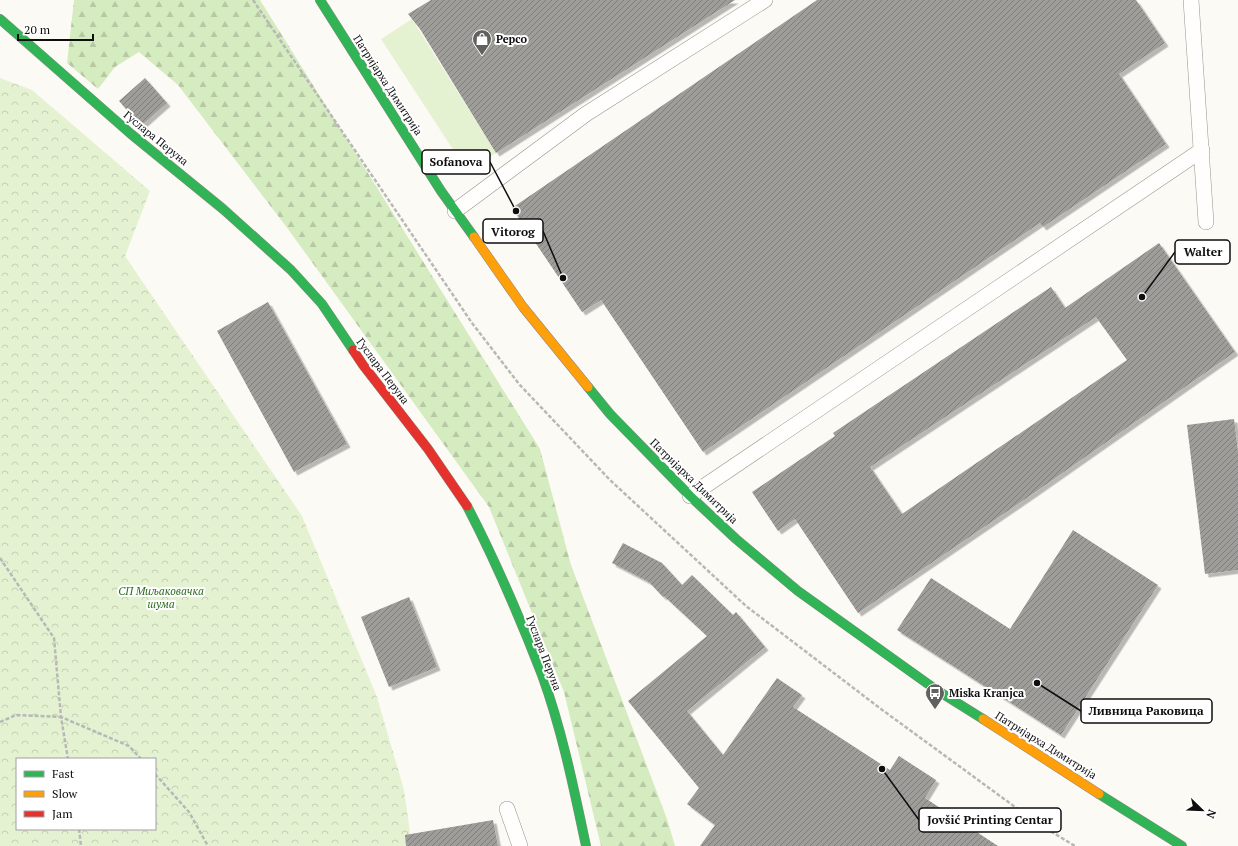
<svg xmlns="http://www.w3.org/2000/svg" width="1238" height="846" font-family="'PT Serif',serif">
	<style>
		.grass { fill: #e5f2d2 }
		.forest { fill: url(#forest-firs) }
		.park { fill: url(#park-crowns); fill-rule: evenodd }
		.building { fill: url(#building-hatch); fill-rule: evenodd; filter: url(#shadow) }
		.lines { fill: none; stroke-linecap: round; stroke-linejoin: round }
		.lane-casing { stroke: #959492; stroke-width: 16 }
		.fast-casing { stroke: #8c8b88; stroke-width: 10 }
		.slow-casing { stroke: #8c8b88; stroke-width: 10 }
		.jam-casing { stroke: #8c8b88; stroke-width: 10 }
		.path { stroke: #b8b8b7; stroke-width: 2.5; stroke-dasharray: 4 2; stroke-linecap: butt }
		.lane { stroke: #fffefd; stroke-width: 15 }
		.fast { stroke: #30b455; stroke-width: 9 }
		.slow { stroke: #ff9f0a; stroke-width: 9 }
		.jam { stroke: #e5322d; stroke-width: 9 }
		.labels { text-anchor: middle; stroke-width: 4; stroke-linejoin: round; paint-order: stroke }
		.poi-label { font-size: 11px; font-weight: bold; fill: #0e0e0e; stroke: #fff; text-anchor: start }
		.street-label { font-size: 11px; fill: #0e0e0e; stroke: #fff }
		.park-label { font-size: 11px; font-style: italic; fill: #2a6a1b; stroke: #fff }
		.leader { fill: none; stroke: #0e0e0e; stroke-width: 1.5 }
		.callout-dot { fill: #0e0e0e; stroke: #fff; stroke-width: 1.5 }
		.callout { fill: #fff; stroke: #0e0e0e; stroke-width: 1.5 }
		.callout-label { font-size: 12px; text-anchor: middle; font-weight: bold; fill: #0e0e0e }
	</style>
	<defs>
		<pattern id="forest-firs" width="22" height="20" patternUnits="userSpaceOnUse"><rect width="22" height="20" fill="#d5ebc0"/><path d="M5 1l3.5 6h-7zM16 11l3.5 6h-7z" fill="#b6c8a4"/></pattern>
		<pattern id="park-crowns" width="20" height="18" patternUnits="userSpaceOnUse"><rect width="20" height="18" fill="#e5f2d2"/><path d="M2 6a3 3 0 1 1 6 0M12 15a3 3 0 1 1 6 0" fill="none" stroke="#c3ceb3"/></pattern>
		<pattern id="building-hatch" width="6" height="6" patternUnits="userSpaceOnUse"><rect width="6" height="6" fill="#9f9d99"/><path d="M-1 1l2-2M0 6l6-6M5 7l2-2" fill="none" stroke="#807e7b"/></pattern>
		<filter id="shadow"><feDropShadow dx="3.5" dy="3.5" stdDeviation="0" flood-color="#0004"/></filter>
	</defs>
	<rect width="100%" height="100%" fill="#fcfaf4"/>
	<!-- grass -->
	<path class="grass" d="M412,19L496,153L467,171L381,39Z"/>
	<!-- forest -->
	<path class="forest" d="M74,0H260L540,449L571,565L667,819L675,846H601L564,692L489,507L288,229L178,85L139,52L115,67L98,89L67,63Z"/>
	<!-- park -->
	<path class="park" d="M0,78L32,90L150,191L125,256L302,516L377,697L404,790L412,846H0ZM17,759H155V829H17Z"/>
	<!-- building -->
	<g class="building">
		<path d="M431,0H735L496,153L420,29L408,14Z"/>
		<path d="M817,0H1136L1165,43L1119,74L1166,144L1043,227L1040,223L703,452L601,300L582,312L512,208Z"/>
		<path d="M145,78L167,103L141,126L119,101Z"/>
		<path d="M1159,243L1235,352L1034,493L858,613L795,519L778,531L752,492L835,436L833,433L1051,287L1065,308ZM1096,317L1127,360L902,514L870,467Z"/>
		<path d="M268,302L347,444L294,472L217,331Z"/>
		<path d="M1234,419L1238,452V570L1205,574L1187,425Z"/>
		<path d="M1073,530L1158,585L1061,735L897,630L931,578L1010,629Z"/>
		<path d="M623,543L662,563L682,585L692,575L733,615L736,612L765,647L687,711L723,755L777,678L802,695L793,707L890,770L899,756L936,780L925,798L998,846H700L715,825L687,804L699,788L628,701L707,636L664,596L663,597L649,582L612,563Z"/>
		<path d="M409,597L437,667L389,687L361,617Z"/>
		<path d="M493,820L498,846H406L405,835Z"/>
	</g>
	<g class="lines">
		<!-- lane casing -->
		<g class="lane-casing">
			<g id="lane">
				<path d="M1191,0L1206,222"/>
				<path d="M455,211L586,114L765,0"/>
				<path d="M690,496L1202,150"/>
				<path d="M507,809L520,846"/>
			</g>
		</g>
		<!-- fast casing -->
		<g class="fast-casing">
			<g id="fast">
				<path d="M320,0L441,191L474,237"/>
				<path d="M0,19L131,134L223,209L291,270L322,304L353,350"/>
				<path d="M588,387L610,414L690,496L736,539L798,591L935,689L983,719"/>
				<path d="M467,506C495,560 520,618 542,675C562,730 574,789 586,846"/>
				<path d="M1099,794L1182,846"/>
			</g>
		</g>
		<!-- slow casing -->
		<g class="slow-casing">
			<g id="slow">
				<path d="M474,237L523,307L588,387"/>
				<path d="M983,719L1099,794"/>
			</g>
		</g>
		<!-- jam casing -->
		<g class="jam-casing">
			<path id="jam" d="M353,350L363,365L428,449L467,506"/>
		</g>
		<!-- path -->
		<g class="path">
			<path d="M253,0L472,323L519,384L610,480L746,606L881,709L1037,823L1075,846"/>
			<path d="M0,558L54,638L61,717L129,746L141,759"/>
			<path d="M0,722L16,715L61,717L68,759"/>
			<path d="M155,774L189,812L208,846"/>
			<path d="M79,829L81,846"/>
		</g>
		<!-- lane -->
		<use href="#lane" class="lane"/>
		<!-- fast -->
		<use href="#fast" class="fast"/>
		<!-- slow -->
		<use href="#slow" class="slow"/>
		<!-- jam -->
		<use href="#jam" class="jam"/>
	</g>
	<!-- icons -->
	<defs>
		<g id="shop-pin" transform="scale(1)"><path d="M0 17L-7.5 6A9.5 9.5 0 1 1 7.5 6Z" fill="#61615e" stroke="#fff"/><path d="M-5-2.5h2.3a2.7 3.5 0 0 1 5.4 0H5L5.5 6h-11ZM-1.5-2.5h3a1.5 2.3 0 0 0-3 0Z" fill="#fff"/></g>
		<g id="bus-pin" transform="scale(1)"><path d="M0 17L-7.5 6A9.5 9.5 0 1 1 7.5 6Z" fill="#61615e" stroke="#fff"/><path d="M-5-6H5V4H4V6H2V4H-2V6H-4V4H-5ZM-3.5-4V0h7V-4ZM-3.5 1.2v1.5H-2V1.2ZM2 1.2v1.5H3.5V1.2Z" fill="#fff"/></g>
	</defs>
	<g fill-rule="evenodd">
		<use href="#shop-pin" x="482" y="39"/>
		<use href="#bus-pin" x="935" y="693"/>
	</g>
	<g class="labels">
		<!-- poi labels -->
		<g class="poi-label">
			<text x="496" y="43">Pepco</text>
			<text x="949" y="697">Miska Kranjca</text>
		</g>
		<!-- street labels -->
		<g class="street-label">
			<text transform="translate(388 85) rotate(57)" y="4">Патријарха Димитрија</text>
			<text transform="translate(156 138) rotate(39)" y="4">Гуслара Перуна</text>
			<text transform="translate(383 371) rotate(53)" y="4">Гуслара Перуна</text>
			<text transform="translate(694 481) rotate(44)" y="4">Патријарха Димитрија</text>
			<text transform="translate(544 653) rotate(69)" y="4">Гуслара Перуна</text>
			<text transform="translate(1046 745) rotate(32)" y="4">Патријарха Димитрија</text>
		</g>
		<!-- park labels -->
		<g class="park-label">
			<text x="161" y="595">СП Миљаковачка<tspan x="161" dy="13">шума</tspan></text>
		</g>
	</g>
	<!-- callouts -->
	<path class="leader" d="M516 211L490 162M563 278L543 231M1142 297L1175 252M1037 683L1081 711M882 769L919 820"/>
	<g class="callout-dot">
		<circle cx="516" cy="211" r="4"/>
		<circle cx="563" cy="278" r="4"/>
		<circle cx="1142" cy="297" r="4"/>
		<circle cx="1037" cy="683" r="4"/>
		<circle cx="882" cy="769" r="4"/>
	</g>
	<g class="callout">
		<rect x="422" y="150" width="68" height="24" rx="4"/>
		<rect x="483" y="219" width="60" height="24" rx="4"/>
		<rect x="1175" y="240" width="55" height="24" rx="4"/>
		<rect x="1081" y="699" width="131" height="24" rx="4"/>
		<rect x="919" y="808" width="142" height="24" rx="4"/>
	</g>
	<g class="callout-label">
		<text x="456" y="166">Sofanova</text>
		<text x="513" y="236">Vitorog</text>
		<text x="1203" y="256">Walter</text>
		<text x="1146" y="715">Ливница Раковица</text>
		<text x="990" y="824">Jovšić Printing Centar</text>
	</g>
	<!-- legend -->
	<rect x="16" y="758" width="140" height="72" fill="#ffffff" stroke="#9f9f9f"/>
	<rect x="24" y="771" width="20" height="6" fill="#30b455" stroke="#9f9f9f"/>
	<text x="52" y="778" font-size="12" fill="#0e0e0e">Fast</text>
	<rect x="24" y="791" width="20" height="6" fill="#ff9f0a" stroke="#9f9f9f"/>
	<text x="52" y="798" font-size="12" fill="#0e0e0e">Slow</text>
	<rect x="24" y="811" width="20" height="6" fill="#e5322d" stroke="#9f9f9f"/>
	<text x="52" y="818" font-size="12" fill="#0e0e0e">Jam</text>
	<!-- north arrow -->
	<g transform="translate(1202 810) rotate(113)" stroke="#ffffff" stroke-width="3" paint-order="stroke">
	<path d="M0-3L7 15L0 10L-7 15Z" fill="#0e0e0e"/>
	<text y="-6" font-size="11" font-weight="bold" text-anchor="middle" fill="#0e0e0e">N</text>
	</g>
	<!-- scale -->
	<path d="M18 34v6h75v-6" fill="none" stroke="#0e0e0e" stroke-width="2"/>
	<text x="24" y="34" font-size="12" fill="#0e0e0e" stroke="#ffffff" stroke-width="3" paint-order="stroke">20 m</text>
</svg>
